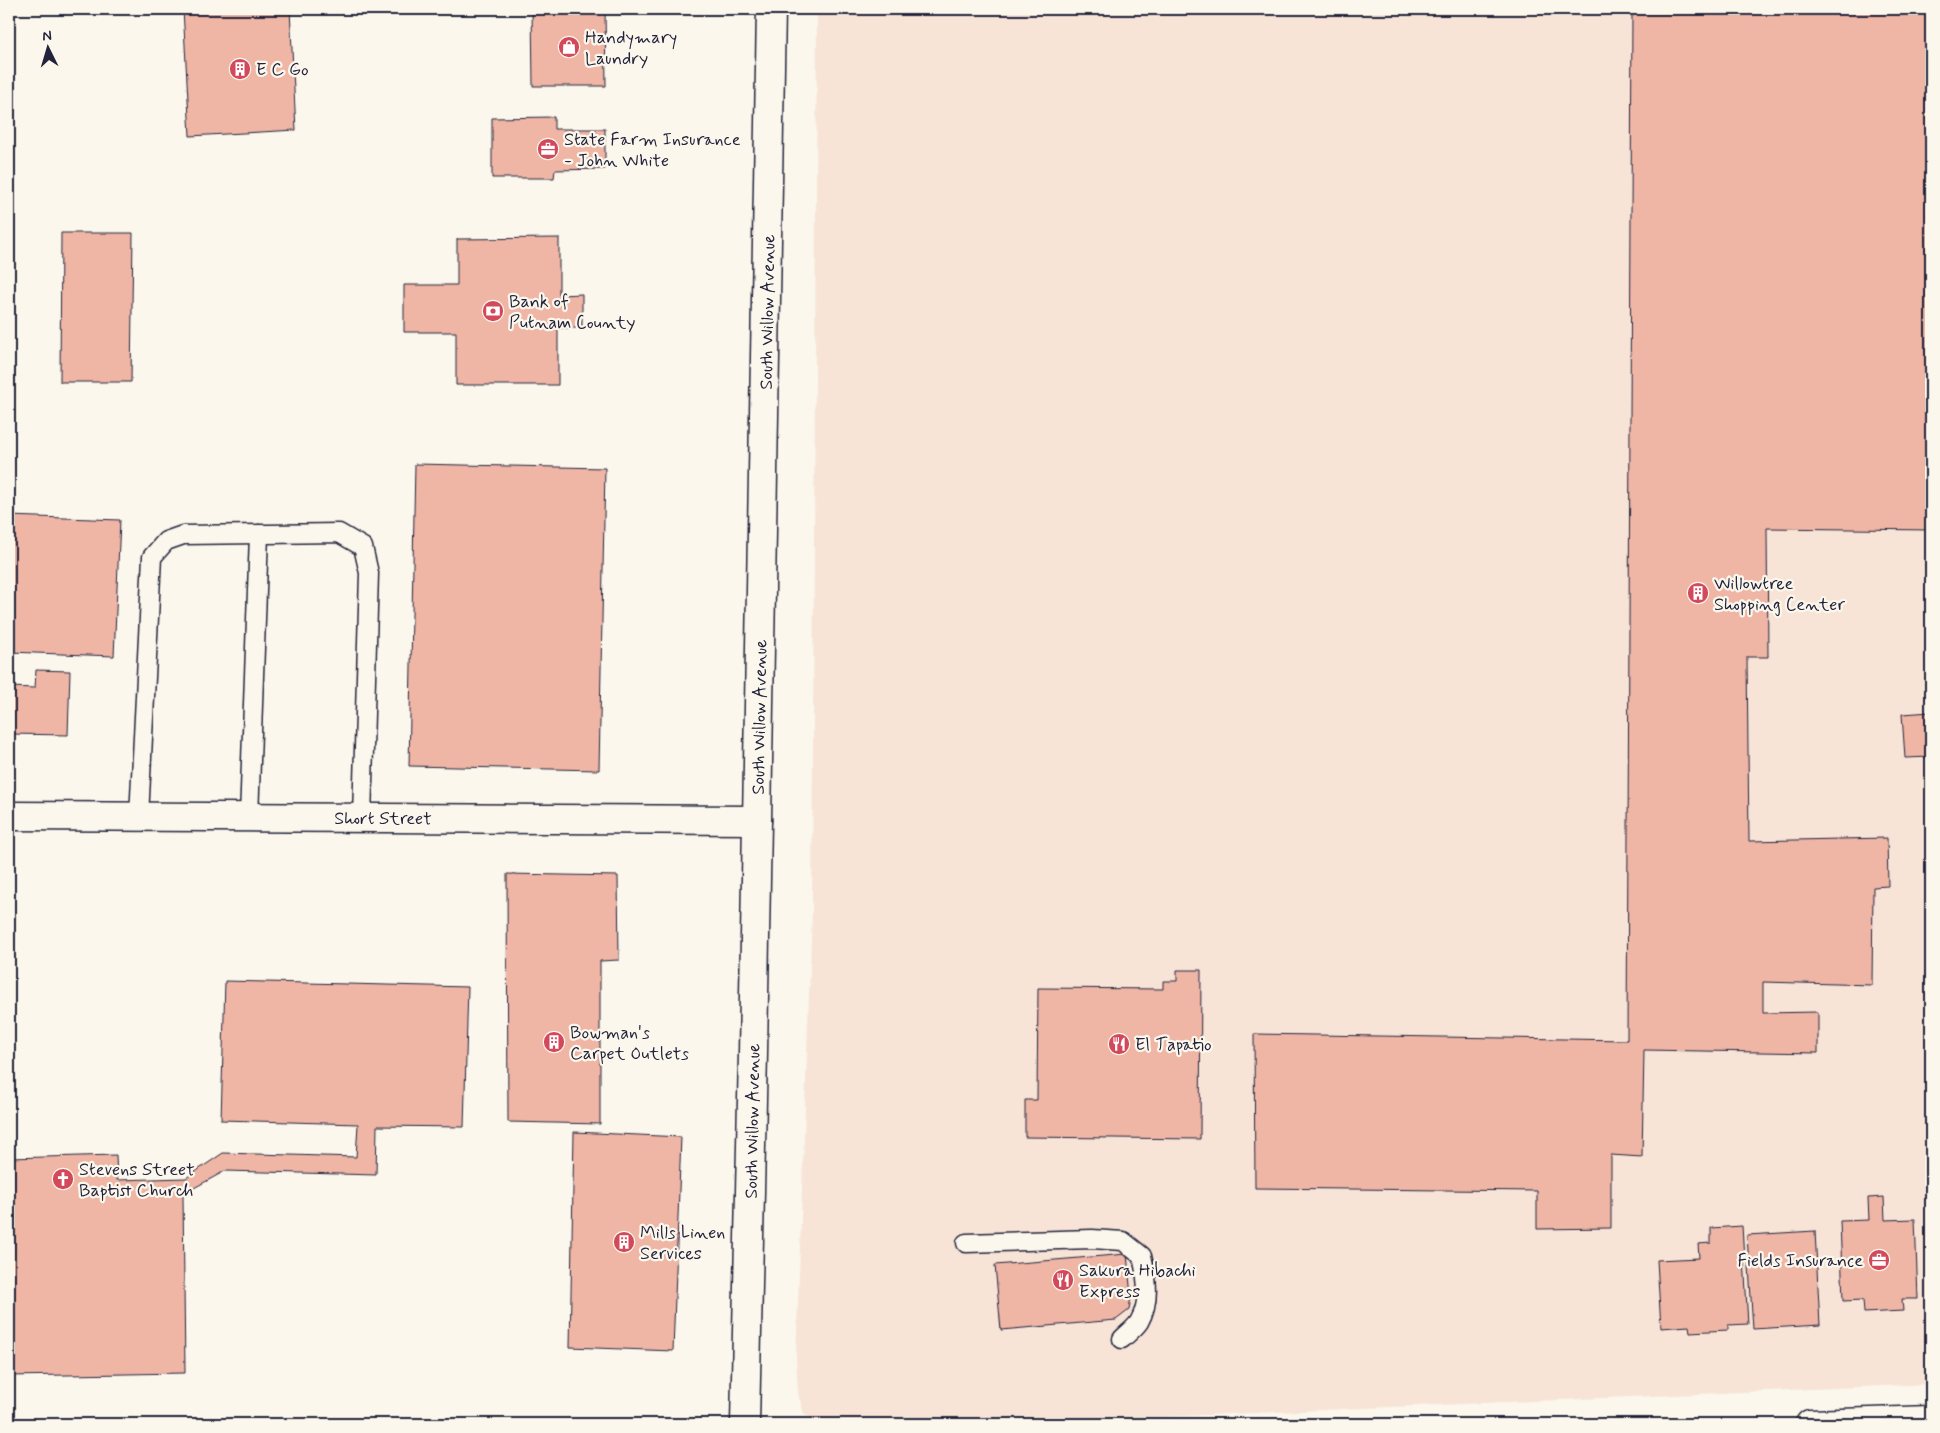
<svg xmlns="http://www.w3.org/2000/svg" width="1940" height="1433" font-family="Mynerve,sans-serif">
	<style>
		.built { fill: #f7e4d7 }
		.building { fill: #efb6a6; stroke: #22223b }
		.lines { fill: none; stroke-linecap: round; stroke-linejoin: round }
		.service-casing { stroke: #22223b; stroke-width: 21 }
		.minor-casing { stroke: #22223b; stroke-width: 31 }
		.tertiary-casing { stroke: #22223b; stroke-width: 31 }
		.secondary-casing { stroke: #22223b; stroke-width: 31 }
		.service { stroke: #fbf7ec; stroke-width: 18 }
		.minor { stroke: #fbf7ec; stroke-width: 28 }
		.tertiary { stroke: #fbf7ec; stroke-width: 28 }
		.secondary { stroke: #fbf7ec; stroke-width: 28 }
		.labels { text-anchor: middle; stroke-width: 4.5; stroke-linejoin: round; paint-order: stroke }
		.poi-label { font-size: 18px; fill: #22223b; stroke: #fbf7ec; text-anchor: start }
		.street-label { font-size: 18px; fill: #22223b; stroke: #fbf7ec }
	</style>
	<rect width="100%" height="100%" fill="#fbf7ec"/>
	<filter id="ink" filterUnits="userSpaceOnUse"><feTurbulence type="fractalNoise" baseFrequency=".02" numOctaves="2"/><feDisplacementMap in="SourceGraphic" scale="10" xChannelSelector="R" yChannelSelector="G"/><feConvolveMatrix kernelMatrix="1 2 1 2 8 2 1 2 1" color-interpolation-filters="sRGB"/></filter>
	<g filter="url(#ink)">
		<!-- built -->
		<path class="built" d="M817,9H1931V1384L996,1424H818L804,1414L798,1393L796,1358L812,912Z"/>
		<!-- building -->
		<g class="building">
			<path d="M183,9H290L296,130L190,136Z"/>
			<path d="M532,9H605L606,86H533Z"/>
			<path d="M1632,9H1931V530L1767,528L1768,657H1747L1749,841L1887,838L1888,886L1873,887L1872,985L1763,982V1013L1818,1012V1053L1644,1050L1642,1157L1611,1155V1228L1537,1229V1191L1255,1188L1254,1034L1627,1040Z"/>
			<path d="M554,117V129H605V169L555,170L554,178H492V118Z"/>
			<path d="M61,233H133L131,382H60Z"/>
			<path d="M559,238V295L582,294V328H558V385H456V332H404V285H457V239Z"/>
			<path d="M415,464L605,468L599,770L409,766Z"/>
			<path d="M9,516L120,520L114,656L9,652Z"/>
			<path d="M36,670L70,671L68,735L9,734V687L35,688Z"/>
			<path d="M1931,712V757L1905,758L1902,714Z"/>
			<path d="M507,874L618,876L619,960L600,961V1124L508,1122Z"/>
			<path d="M1177,970H1201L1200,1139L1025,1137V1100H1037L1038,988L1163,989V981H1177Z"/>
			<path d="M225,981L468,987L464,1127L377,1126L376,1175L225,1171L183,1194L185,1373L9,1376V1158L116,1155L117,1180L186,1178L223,1153L356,1157L358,1124L221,1120Z"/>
			<path d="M574,1132L681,1137L673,1351L570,1347Z"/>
			<path d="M1884,1197L1885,1220L1915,1219L1918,1299H1902L1903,1311L1864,1313L1863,1300L1843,1301L1840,1221L1869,1220L1868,1198Z"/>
			<path d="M1742,1226L1748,1324L1728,1325V1330L1690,1332L1689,1326L1661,1328L1657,1260L1699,1258L1698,1244L1711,1243V1228Z"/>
			<path d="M1815,1231L1820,1325L1753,1329L1747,1235Z"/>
			<path d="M1127,1254L1131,1296L1129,1310L1116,1320L1001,1330L995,1265Z"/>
		</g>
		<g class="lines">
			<!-- service casing -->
			<g class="service-casing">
				<g id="service">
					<path d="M139,817L152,557L166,541L183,535L339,533L363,547L369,573L362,818"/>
					<path d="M249,818L259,534"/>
					<path d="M966,1243L1092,1239L1123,1241L1142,1256C1147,1278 1151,1301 1139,1322C1135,1328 1127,1334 1122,1339"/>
				</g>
			</g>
			<!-- minor casing -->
			<g class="minor-casing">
				<path id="minor" d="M9,816L757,820"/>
			</g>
			<!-- tertiary casing -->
			<g class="tertiary-casing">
				<path id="tertiary" d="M1810,1424L1931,1420"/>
			</g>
			<!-- secondary casing -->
			<g class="secondary-casing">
				<path id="secondary" d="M745,1424L753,1053L771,9"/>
			</g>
			<!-- service -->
			<use href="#service" class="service"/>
			<!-- minor -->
			<use href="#minor" class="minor"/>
			<!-- tertiary -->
			<use href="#tertiary" class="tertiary"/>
			<!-- secondary -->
			<use href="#secondary" class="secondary"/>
		</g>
	</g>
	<!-- icons -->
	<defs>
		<g id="shop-disc" transform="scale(1.125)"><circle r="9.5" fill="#d1495b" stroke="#fbf7ec"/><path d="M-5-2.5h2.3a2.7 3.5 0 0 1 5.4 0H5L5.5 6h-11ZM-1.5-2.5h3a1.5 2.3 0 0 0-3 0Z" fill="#fff"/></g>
		<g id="building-disc" transform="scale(1.125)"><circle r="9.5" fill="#d1495b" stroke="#fbf7ec"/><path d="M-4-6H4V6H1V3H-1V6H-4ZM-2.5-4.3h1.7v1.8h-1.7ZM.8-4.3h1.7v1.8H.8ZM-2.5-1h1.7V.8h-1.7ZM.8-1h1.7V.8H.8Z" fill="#fff"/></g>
		<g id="office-disc" transform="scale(1.125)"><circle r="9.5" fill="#d1495b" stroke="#fbf7ec"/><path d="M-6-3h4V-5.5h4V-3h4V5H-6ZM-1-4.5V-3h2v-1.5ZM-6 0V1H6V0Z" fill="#fff"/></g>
		<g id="bank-disc" transform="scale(1.125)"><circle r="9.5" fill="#d1495b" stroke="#fbf7ec"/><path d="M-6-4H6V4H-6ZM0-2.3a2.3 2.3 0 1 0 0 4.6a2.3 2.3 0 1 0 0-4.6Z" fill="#fff"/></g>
		<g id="restaurant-disc" transform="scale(1.125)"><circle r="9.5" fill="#d1495b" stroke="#fbf7ec"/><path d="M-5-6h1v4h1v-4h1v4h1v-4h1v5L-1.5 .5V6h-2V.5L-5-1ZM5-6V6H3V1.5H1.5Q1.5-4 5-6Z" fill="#fff"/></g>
		<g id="church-disc" transform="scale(1.125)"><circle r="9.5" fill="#d1495b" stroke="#fbf7ec"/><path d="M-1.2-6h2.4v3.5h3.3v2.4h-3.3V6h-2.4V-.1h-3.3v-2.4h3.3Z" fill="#fff"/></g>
	</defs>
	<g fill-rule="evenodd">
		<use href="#shop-disc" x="569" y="47"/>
		<use href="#building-disc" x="240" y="69"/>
		<use href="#office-disc" x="548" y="149"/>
		<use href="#bank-disc" x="493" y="311"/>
		<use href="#building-disc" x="1698" y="593"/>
		<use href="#building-disc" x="554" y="1042"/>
		<use href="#restaurant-disc" x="1119" y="1044"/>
		<use href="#church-disc" x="63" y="1179"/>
		<use href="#building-disc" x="624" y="1242"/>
		<use href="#office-disc" x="1879" y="1260"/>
		<use href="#restaurant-disc" x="1063" y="1280"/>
	</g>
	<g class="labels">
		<!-- poi labels -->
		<g class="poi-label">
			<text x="585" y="43">Handymary<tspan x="585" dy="21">Laundry</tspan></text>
			<text x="256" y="75">E C Go</text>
			<text x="564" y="145">State Farm Insurance<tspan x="564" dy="21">- John White</tspan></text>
			<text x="509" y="307">Bank of<tspan x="509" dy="21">Putnam County</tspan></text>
			<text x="1714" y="589">Willowtree<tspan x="1714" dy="21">Shopping Center</tspan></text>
			<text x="570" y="1038">Bowman's<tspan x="570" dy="21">Carpet Outlets</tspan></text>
			<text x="1135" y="1050">El Tapatio</text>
			<text x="79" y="1175">Stevens Street<tspan x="79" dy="21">Baptist Church</tspan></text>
			<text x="640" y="1238">Mills Linen<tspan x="640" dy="21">Services</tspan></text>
			<text x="1863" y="1266" text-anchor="end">Fields Insurance</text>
			<text x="1079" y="1276">Sakura Hibachi<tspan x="1079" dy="21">Express</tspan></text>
		</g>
		<!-- street labels -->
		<g class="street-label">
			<text transform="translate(767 312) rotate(-89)" y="6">South Willow Avenue</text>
			<text transform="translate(759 717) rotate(-89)" y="6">South Willow Avenue</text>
			<text x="383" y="824">Short Street</text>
			<text transform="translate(752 1121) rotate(-89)" y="6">South Willow Avenue</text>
		</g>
	</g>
	<!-- margin -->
	<rect width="1940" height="1433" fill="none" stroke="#fbf7ec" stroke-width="30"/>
	<rect x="15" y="15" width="1910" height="1403" fill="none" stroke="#22223b" stroke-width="2" filter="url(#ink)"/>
	<!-- north arrow -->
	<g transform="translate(48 48) rotate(355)" stroke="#fbf7ec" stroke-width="4" paint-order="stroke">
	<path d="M0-4L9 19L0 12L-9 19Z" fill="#22223b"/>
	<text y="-8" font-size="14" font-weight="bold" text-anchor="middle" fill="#22223b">N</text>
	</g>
</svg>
